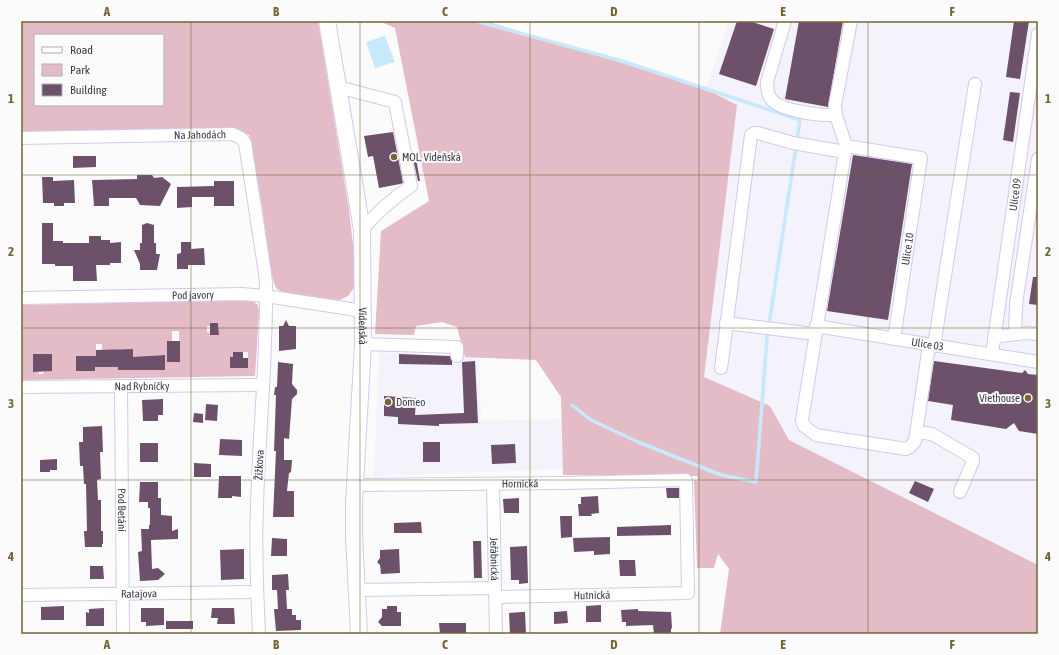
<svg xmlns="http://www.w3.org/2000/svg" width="1059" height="655" font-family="'Asap Condensed',sans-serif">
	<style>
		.built { fill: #f4f2fb }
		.green { fill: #e3bcc7; fill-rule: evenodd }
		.water { fill: #c8e8fc }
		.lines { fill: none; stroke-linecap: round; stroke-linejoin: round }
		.stream { stroke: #c8e8fc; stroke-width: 3.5 }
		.building { fill: #6d516b }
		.minor-casing { stroke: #d3c9ec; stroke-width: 14 }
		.major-casing { stroke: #d3c9ec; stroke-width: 18 }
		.minor { stroke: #fff; stroke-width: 12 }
		.major { stroke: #fff; stroke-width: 16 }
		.grid { fill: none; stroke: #756533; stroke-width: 1; stroke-opacity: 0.55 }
		.poi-dot { fill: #756533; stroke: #fbfbfb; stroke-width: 1.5 }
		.labels { text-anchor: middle; stroke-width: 4; stroke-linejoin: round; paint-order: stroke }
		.street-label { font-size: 11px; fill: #3e3a48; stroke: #fbfbfb }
		.poi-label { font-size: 11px; fill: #3e3a48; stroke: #fbfbfb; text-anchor: start }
		.neatline { fill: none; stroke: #756533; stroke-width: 1.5 }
		.grid-label { font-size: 13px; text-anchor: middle; font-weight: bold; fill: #756533 }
	</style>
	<rect width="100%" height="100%" fill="#fbfbfb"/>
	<!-- built -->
	<g class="built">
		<path d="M729,21H1038V565L789,440L770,406L704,377L737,105L706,89Z"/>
		<path d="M379,352L479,357L481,421L562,419L563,469L374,476Z"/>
	</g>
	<!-- green -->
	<g class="green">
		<path d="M21,21H318L349,210L354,253L356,285L348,296L340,300L311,298L282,292L276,288L274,283L271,272L262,206L249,135L236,130L21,132ZM35,35H163V105H35Z"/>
		<path d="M379,21H486L706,89L737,105L704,377L770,406L789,440L1038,565V634H720L729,569L718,554L714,568H697L694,480L698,481L697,476L563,475L561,397L536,360L465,357L457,327L442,322L416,326L414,335L375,334L381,231L429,201L395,28Z"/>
		<path d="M251,300L258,305L259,312L255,376L21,380V305ZM210,323H218L219,335H210V333L207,332V326H210ZM172,331H179L180,362H171V350H167V342L172,341ZM96,344H102V355H96ZM133,349V357H138V370H118V367H108L118,349ZM233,352H248V368H231L230,357H233ZM33,354H51L52,371H44L43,374H39V372L33,371ZM165,355V369L151,370V356ZM76,356H91V365Z"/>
	</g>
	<!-- water -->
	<path class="water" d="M385,36L395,62L375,68L366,42Z"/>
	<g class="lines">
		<!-- stream -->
		<path class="stream" d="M476,21L622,61L800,120L767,338L756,482L721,475L638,442L591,420L572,405"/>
	</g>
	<!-- building -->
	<g class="building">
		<path d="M737,21H749L774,29L756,86L719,74Z"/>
		<path d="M799,21H843L828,107L785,99Z"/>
		<path d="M1014,21H1029L1020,79L1006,77Z"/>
		<path d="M1010,92L1020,93L1013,142L1003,140Z"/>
		<path d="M393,132L403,183L400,184L379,188L373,156L368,157L364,136Z"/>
		<path d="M853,155L912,164L888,320L827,311Z"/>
		<path d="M73,156H96V167L73,168Z"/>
		<path d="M416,158L420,181H418L413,159Z"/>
		<path d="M137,175H152L154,178L162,177L171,184L160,206L140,205L136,198H109V206H94L92,180L137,179Z"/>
		<path d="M42,177H53V181L74,180L75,203H64V206H54V203H43Z"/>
		<path d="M214,181H234V206H214V197H192V207L177,208V187L214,186Z"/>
		<path d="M42,223H53V241H63V243H89V236H101V240H110V243L121,242V263H110V265H96L97,281H73V266H55V264H42Z"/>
		<path d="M147,223L154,225V243H156V254H160L157,270H140V264L134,250H140V243H142V225Z"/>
		<path d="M181,242H191V249L204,248L205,265H188V269H177V254L181,253Z"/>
		<path d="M1033,277H1038V305L1029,304Z"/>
		<path d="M286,320L289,326H296V349L279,351V326H283Z"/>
		<path d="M210,323H218L219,335H210Z"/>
		<rect x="167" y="341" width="13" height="21"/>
		<path d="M133,349V357L165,355V370H118V367H95V371H76V356H96V350Z"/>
		<path d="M233,352H243V358H248V368H230V357H233Z"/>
		<path d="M33,354H52V371L33,372Z"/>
		<path d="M399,354L450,356L452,361V365L399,364Z"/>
		<path d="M475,361L478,423L439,424V426L398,424V417L384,416V396L416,398L415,415L464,413L462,362Z"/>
		<path d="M934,361L1022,373L1025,370L1028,374L1038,375V434L1019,431L1014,423L1006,429L951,420L953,405L928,401Z"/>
		<path d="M278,362L293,364L292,384L297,390V394L292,399L289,439L284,438V460H292L291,472L289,473L287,491H294V517H273L276,451H274L276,395H274L275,387H277Z"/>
		<path d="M163,399V415H158V421H143L142,400Z"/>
		<path d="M206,404L218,405L217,421L205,420Z"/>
		<path d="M194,413L203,414V423L193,422Z"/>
		<path d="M102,426L103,452H100L101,479L97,480L98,500H101V531H103V544H102V547H85L84,531H87L86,484H84L83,466H80L79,442H83V427Z"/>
		<path d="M220,439L242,440V456L219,455Z"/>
		<rect x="423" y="442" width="17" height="20"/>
		<rect x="140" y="443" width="18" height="19"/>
		<path d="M515,444L516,463L492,464L491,445Z"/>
		<path d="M57,459V470H50V472H40V460Z"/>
		<path d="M194,463L211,464V477H194Z"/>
		<path d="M219,476H241V497L232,496V498H218Z"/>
		<path d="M915,481L934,489L928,502L909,493Z"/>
		<path d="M140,482H158V498H161V515L172,516V531L178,529V539L151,540L152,569L158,568L165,574L158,580L140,581L138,552L142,551L141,529H149V525H150V508H148V502H139Z"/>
		<path d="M666,488H679V498H667Z"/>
		<path d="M598,496L599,513L591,514L592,516H579L578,504H581V497Z"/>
		<path d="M519,498V513H504L503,499Z"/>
		<path d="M560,516H572V537L561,538Z"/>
		<path d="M421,522L422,533H394V523Z"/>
		<path d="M671,525V535L617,536V527Z"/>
		<path d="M610,537V554L594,555V551L574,552L573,538Z"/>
		<path d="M272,538L287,539V556H271Z"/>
		<path d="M473,541H481L482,578H474Z"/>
		<path d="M527,546L528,583L519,584V580H511L510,547Z"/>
		<path d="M244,549V579L221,580L220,550Z"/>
		<path d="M399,549L400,573L381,574L380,565L377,562L380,558V550Z"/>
		<path d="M619,560H635L636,576H620Z"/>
		<path d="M90,566H103L104,579H90Z"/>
		<path d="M288,574L289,590H286L287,609H292V615H296V620H301V630L276,631L274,609H278L277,590H272V575Z"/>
		<path d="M601,605V622H586V606Z"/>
		<path d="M64,606V620H41V607Z"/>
		<path d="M387,606H397V612H401V626H382L378,622L382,617V609H387Z"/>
		<path d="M104,608V626H86V612L89,613V609Z"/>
		<path d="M141,608H164V625L146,626V622H141Z"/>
		<path d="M212,608H234L235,624H217L218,618H211Z"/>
		<path d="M638,609V611L671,612L672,628L671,629V634H654L653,625L626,626V622H622L621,610Z"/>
		<path d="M567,611L568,623L554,624V612Z"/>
		<path d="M522,612H525L526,634H510L509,613Z"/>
		<rect x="166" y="621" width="27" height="8"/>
		<path d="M439,623H466V634H440Z"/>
	</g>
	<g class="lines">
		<!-- minor casing -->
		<g class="minor-casing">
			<g id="minor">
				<path d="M785,21L767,82C767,87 768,96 772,100C781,111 822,116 836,115"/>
				<path d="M338,87L395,102L411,186C392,199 377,212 362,230"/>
				<path id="s1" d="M21,138L233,134L241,138L245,143L265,273L266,284C267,358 259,432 257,506C255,549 257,591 259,634"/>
				<path d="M846,146L836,115L835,105L851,21"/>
				<path id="s2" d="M21,298L242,294L266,296L363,311"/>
				<path d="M726,323L815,334"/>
				<path id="s3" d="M816,326L1038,362"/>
				<path d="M1015,334L1016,304L1038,159"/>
				<path d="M994,337L1026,333L1038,334"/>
				<path id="s4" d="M894,339L921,158L846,146L802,420L804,426L816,435L906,449L910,447L915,441L929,345"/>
				<path d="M363,344L457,347V356"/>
				<path d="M934,346L975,84"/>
				<path id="s5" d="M992,354L1038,34"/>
				<path d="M721,368L751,135L754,133H758L793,143L845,152"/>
				<path id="s6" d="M121,386L123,634"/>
				<path id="s7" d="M21,387L263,385"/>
				<path d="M917,432L932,434L973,458V461L960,492"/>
				<path id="s8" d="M493,484L496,634"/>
				<path id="s9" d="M355,485L564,483L686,480L688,593L496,597"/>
				<path d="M357,590L494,588"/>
				<path id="s10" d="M21,595L257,592"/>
			</g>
		</g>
		<!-- major casing -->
		<g class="major-casing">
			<g id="major">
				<path id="s11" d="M327,21L362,230L363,344L354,503V535L359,634"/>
			</g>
		</g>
		<!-- minor -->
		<use href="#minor" class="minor"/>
		<!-- major -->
		<use href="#major" class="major"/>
	</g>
	<!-- grid -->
	<path class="grid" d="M191,21V634M360,21V634M530,21V634M699,21V634M868,21V634M21,175H1038M21,328H1038M21,480H1038"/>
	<!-- markers -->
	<g class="poi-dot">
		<circle cx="394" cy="157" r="4"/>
		<circle cx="1028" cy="398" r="4"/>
		<circle cx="388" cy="402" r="4"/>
	</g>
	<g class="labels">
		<!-- street labels -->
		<g class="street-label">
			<text dy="4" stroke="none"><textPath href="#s1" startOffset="179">Na Jahodách</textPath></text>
			<text dy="4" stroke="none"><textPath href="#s5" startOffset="161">Ulice 09</textPath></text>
			<text dy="4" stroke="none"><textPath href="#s4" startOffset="91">Ulice 10</textPath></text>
			<text dy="4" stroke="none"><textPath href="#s2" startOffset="172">Pod javory</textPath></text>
			<text dy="4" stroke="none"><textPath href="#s11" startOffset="308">Vídeňská</textPath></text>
			<text dy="4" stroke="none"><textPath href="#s3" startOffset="113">Ulice 03</textPath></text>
			<text dy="4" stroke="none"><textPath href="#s7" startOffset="121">Nad Rybníčky</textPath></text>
			<text transform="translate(259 465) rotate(-87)" y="4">Žižkova</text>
			<text dy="4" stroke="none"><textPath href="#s9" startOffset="165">Hornická</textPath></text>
			<text dy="4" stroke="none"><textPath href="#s6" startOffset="124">Pod Betání</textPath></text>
			<text dy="4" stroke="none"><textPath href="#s8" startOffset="75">Jeřábnická</textPath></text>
			<text dy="4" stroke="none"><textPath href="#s10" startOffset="118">Ratajova</textPath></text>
			<text transform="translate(592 595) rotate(-1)" y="4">Hutnická</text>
		</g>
		<!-- poi labels -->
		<g class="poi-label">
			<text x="402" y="161">MOL, Vídeňská</text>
			<text x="1020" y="402" text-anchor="end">Viethouse</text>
			<text x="396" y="406">Domeo</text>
		</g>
	</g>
	<!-- border -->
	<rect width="1059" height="655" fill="none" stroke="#fbfbfb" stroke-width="44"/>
	<!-- legend -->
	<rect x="34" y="34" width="130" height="72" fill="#fbfbfb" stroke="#afaeb3"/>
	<rect x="42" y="47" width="20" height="6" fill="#ffffff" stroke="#afaeb3"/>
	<text x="70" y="54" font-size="12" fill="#3e3a48">Road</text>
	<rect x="42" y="64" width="20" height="12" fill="#e3bcc7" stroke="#afaeb3"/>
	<text x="70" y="74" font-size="12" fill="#3e3a48">Park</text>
	<rect x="42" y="84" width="20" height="12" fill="#6d516b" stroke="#afaeb3"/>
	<text x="70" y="94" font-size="12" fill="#3e3a48">Building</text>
	<rect x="22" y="22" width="1015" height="611" class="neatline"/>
	<g class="grid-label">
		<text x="107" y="16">A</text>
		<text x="276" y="16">B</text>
		<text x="445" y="16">C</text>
		<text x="614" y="16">D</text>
		<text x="783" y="16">E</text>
		<text x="952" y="16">F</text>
		<text x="11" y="103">1</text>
		<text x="1048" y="103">1</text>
		<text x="11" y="256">2</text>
		<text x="1048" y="256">2</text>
		<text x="11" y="408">3</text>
		<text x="1048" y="408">3</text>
		<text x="11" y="561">4</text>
		<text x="1048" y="561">4</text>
		<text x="107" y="649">A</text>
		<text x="276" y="649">B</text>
		<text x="445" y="649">C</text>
		<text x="614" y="649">D</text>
		<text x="783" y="649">E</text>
		<text x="952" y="649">F</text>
	</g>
</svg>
